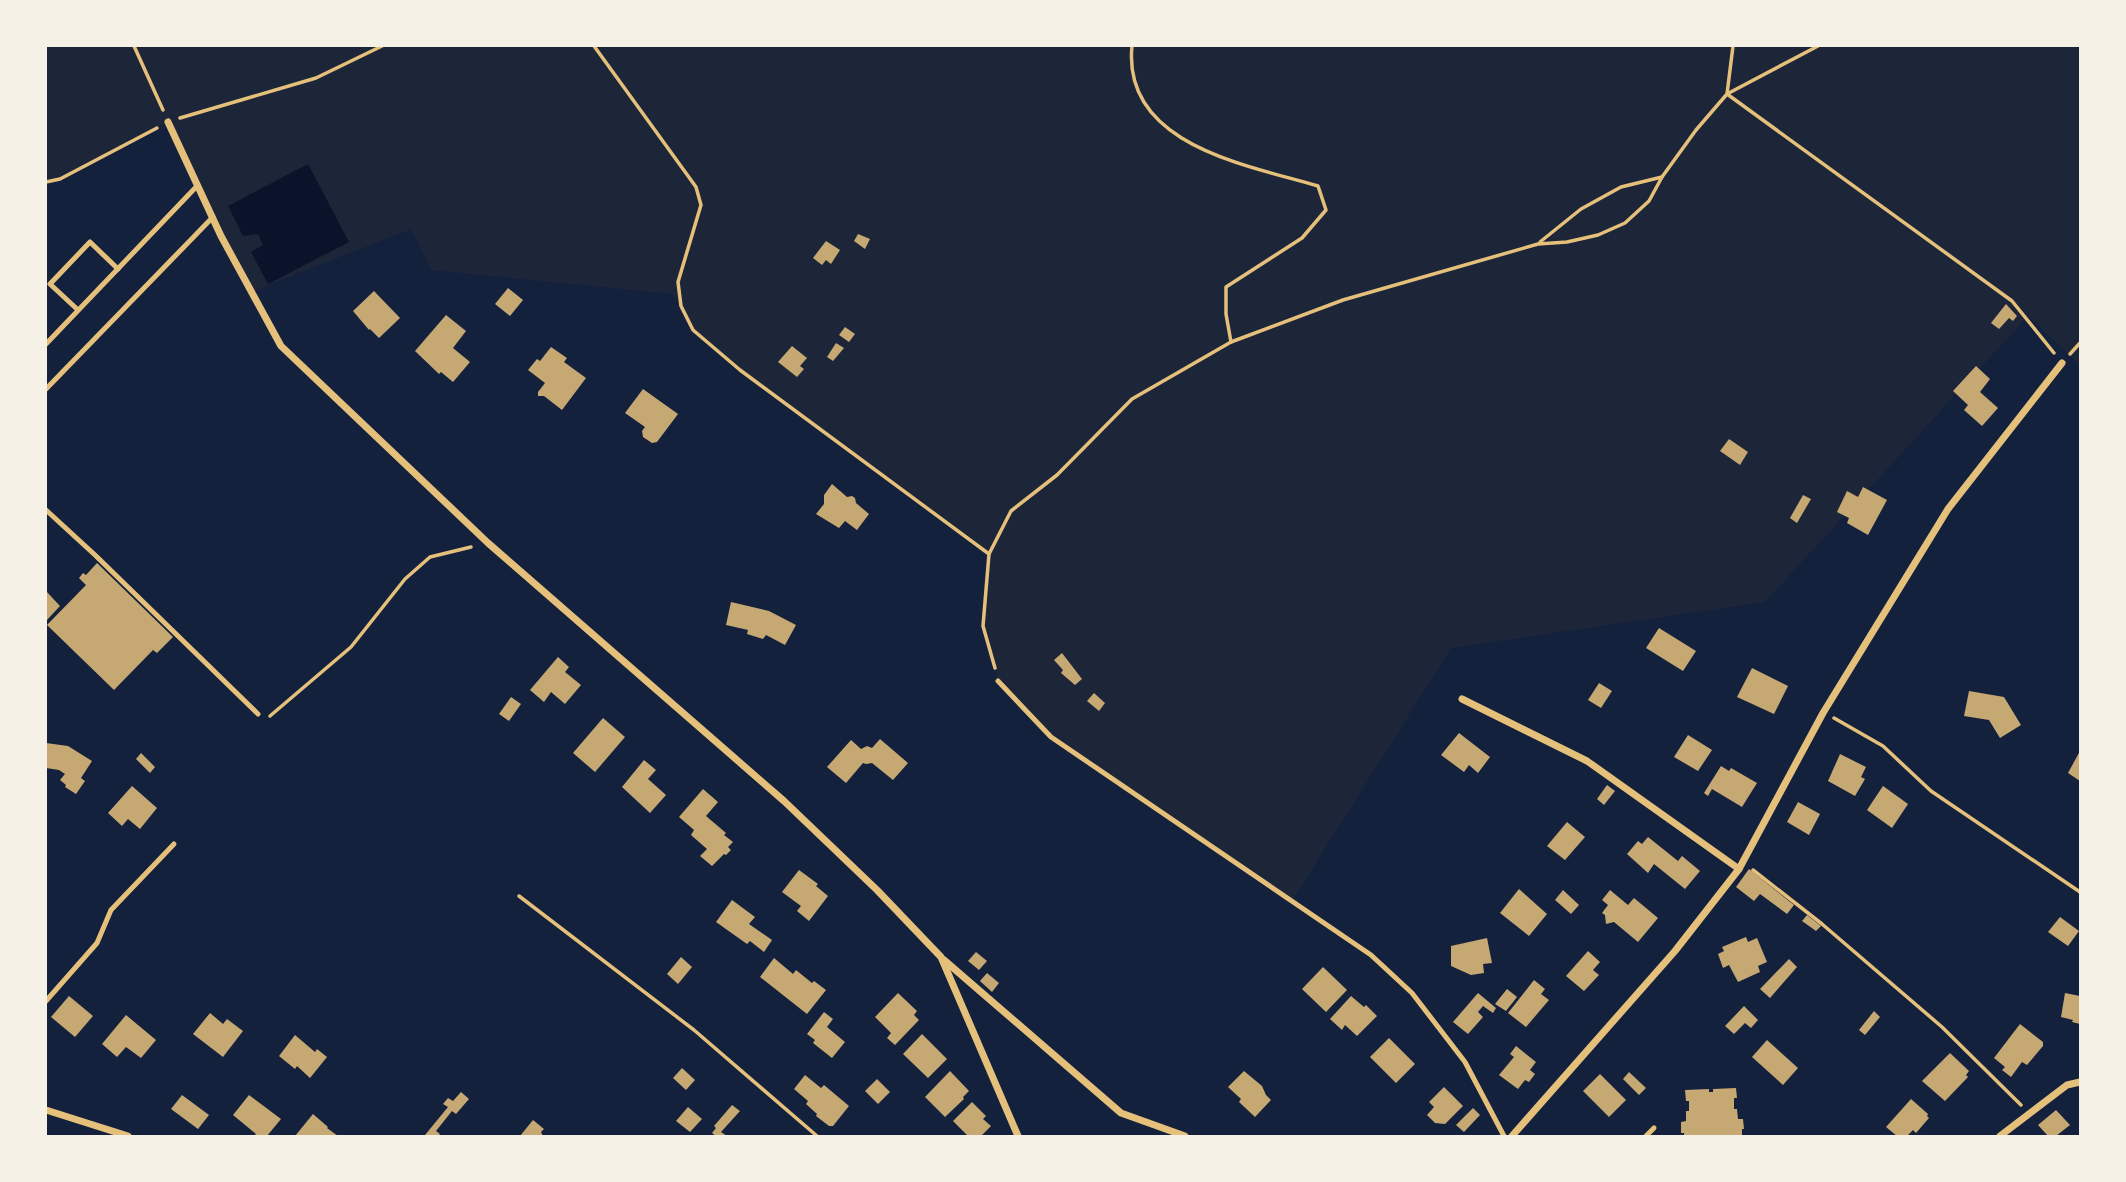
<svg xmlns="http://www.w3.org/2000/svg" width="2126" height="1182" font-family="Arial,sans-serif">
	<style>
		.green { fill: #1d2539 }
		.water { fill: #0b132b }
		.building { fill: #c6a872 }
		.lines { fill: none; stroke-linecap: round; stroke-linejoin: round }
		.path { stroke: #e5c07b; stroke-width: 3.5 }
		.service { stroke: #e5c07b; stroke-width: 5 }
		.minor { stroke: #e5c07b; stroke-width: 7 }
	</style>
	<rect width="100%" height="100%" fill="#14213d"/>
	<!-- green -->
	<path class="green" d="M46,46H2080V365L2028,316L1765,602L1451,648L1292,901L1058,742L998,681L983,626L988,554L740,370L693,330L673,294L431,270L411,229L251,292L168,122L60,179L46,182Z"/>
	<!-- water -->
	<path class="water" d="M308,164L349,242L268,284L251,252L263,245L258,234L243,236L228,206Z"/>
	<!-- building -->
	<g class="building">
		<path d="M858,234L870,239L865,249L854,241Z"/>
		<path d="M826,241L840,250L831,264L826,260L822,265L813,258Z"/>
		<path d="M508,288L523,300L510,316L495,304Z"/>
		<path d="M374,291L400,318L379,338L370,329L369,330L353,311Z"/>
		<path d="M2006,304L2017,316L2013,321L2009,318L1999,329L1991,323Z"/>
		<path d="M446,315L466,331L453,348L470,362L453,382L441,372L439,374L415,351Z"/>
		<path d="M845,327L855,334L849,342L839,335Z"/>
		<path d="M836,343L844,348L833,361L827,357Z"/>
		<path d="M792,346L807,358L800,366L804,369L797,377L778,362Z"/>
		<path d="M551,347L567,358L564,362L586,378L562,410L544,396H538V392L545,383L528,370L537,359L540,361Z"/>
		<path d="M1976,366L1990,379L1980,392L1998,408L1982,426L1964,410L1968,405L1953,391Z"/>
		<path d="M643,389L678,414L657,442L652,443L643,437L642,431L645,427L625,413Z"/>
		<path d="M1729,439L1748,452L1740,465L1720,451Z"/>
		<path d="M832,484L847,497L852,496L855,498L856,503L869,514L857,530L845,521L839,528L816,514L824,504V495Z"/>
		<path d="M1863,487L1887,500L1868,535L1847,523L1849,518L1837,512L1847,491L1858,497Z"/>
		<path d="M1803,495L1811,499L1797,523L1790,518Z"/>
		<path d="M97,563L173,637L157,653L153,650L114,690L47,625L86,585L79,578L83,573L86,575Z"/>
		<path d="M46,591L60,606L47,620L46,619Z"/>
		<path d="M731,602L769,611L796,625L785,645L766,635L763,639L747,634L748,630L726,625Z"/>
		<path d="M1659,628L1696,651L1683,671L1646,648Z"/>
		<path d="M1062,653L1082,679L1075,685L1061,673L1063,670L1054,660Z"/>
		<path d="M558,657L569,667L565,672L581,685L565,704L551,692L544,702L530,690Z"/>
		<path d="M1752,668L1788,686L1774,714L1737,697Z"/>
		<path d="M1599,683L1612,691L1601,708L1588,700Z"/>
		<path d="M1969,691L2004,697L2021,725L2000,738L1989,720L1964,716Z"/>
		<path d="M1094,693L1105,703L1099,711L1087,701Z"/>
		<path d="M511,697L521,704L509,721L499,714Z"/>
		<path d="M603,718L625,737L595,772L573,753Z"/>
		<path d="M1459,733L1490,757L1478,773L1469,765L1464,772L1441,755Z"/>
		<path d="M1688,735L1712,750L1698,771L1674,757Z"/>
		<path d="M880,739L908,763L893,780L872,763L866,764L863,763L846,783L827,767L851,740L861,749L867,746L872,748Z"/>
		<path d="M46,743L68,746L92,761L81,778L85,781L76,794L65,787L66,785L60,780L65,774L59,770L46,768Z"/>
		<path d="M2080,751V781L2068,773Z"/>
		<path d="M141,753L155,767L150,773L136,759Z"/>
		<path d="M1840,754L1866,767L1861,777L1865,779L1855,796L1828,781Z"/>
		<path d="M644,760L656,770L648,779L666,795L650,813L622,787Z"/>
		<path d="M1721,766L1729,771L1731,768L1757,783L1742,807L1712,789L1708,796L1704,793Z"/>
		<path d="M1607,785L1615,791L1604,805L1597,799Z"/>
		<path d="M132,786L157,808L140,829L128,819L122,826L108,813Z"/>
		<path d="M1883,786L1908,804L1892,828L1867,810Z"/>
		<path d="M703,789L718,802L706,816L726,833L724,835L733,842L728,847L731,850L726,855L724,854L712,866L700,856L707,849L691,835L694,830L679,817Z"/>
		<path d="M1798,802L1820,814L1809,835L1787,822Z"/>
		<path d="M1567,822L1585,837L1565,860L1547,846Z"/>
		<path d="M1648,837L1678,861L1682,856L1700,871L1685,889L1654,864L1648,873L1627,854L1638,841L1642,844Z"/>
		<path d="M1749,869L1794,905L1787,914L1760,894L1754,901L1736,887Z"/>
		<path d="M799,870L818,884L816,886L828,896L809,921L797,911L801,906L782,892Z"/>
		<path d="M1519,889L1547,914L1529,936L1500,913Z"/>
		<path d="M1563,890L1579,905L1571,914L1555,900Z"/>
		<path d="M1610,890L1628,905L1634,898L1658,918L1638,942L1614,922L1606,924L1605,915L1602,913L1608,905L1602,900Z"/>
		<path d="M732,900L755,917L749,924L772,940L764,952L750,941L747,944L716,922Z"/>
		<path d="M1807,915L1821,926L1816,931L1802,921Z"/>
		<path d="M2060,917L2079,931L2068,946L2048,932Z"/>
		<path d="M1746,937L1748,942L1757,938L1767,962L1758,966L1760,972L1738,982L1729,965L1723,968L1718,954L1724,951L1722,947Z"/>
		<path d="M1487,938L1492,963L1483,964L1484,973L1471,975L1451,966V946Z"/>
		<path d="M1588,951L1600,962L1593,970L1599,975L1584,991L1566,976Z"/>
		<path d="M976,952L987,961L979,970L968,961Z"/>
		<path d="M681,957L692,967L678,984L667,974Z"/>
		<path d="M774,958L793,974L796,970L812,983L814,981L826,990L807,1014L760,977Z"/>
		<path d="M1789,959L1797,967L1770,998L1760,989Z"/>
		<path d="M1323,967L1347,990L1326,1012L1302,989Z"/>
		<path d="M987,973L999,983L992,992L980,981Z"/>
		<path d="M1534,980L1545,989L1541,994L1549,1000L1526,1027L1508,1013Z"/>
		<path d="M1507,989L1517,997L1506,1011L1495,1004Z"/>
		<path d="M898,993L917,1011L914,1015L919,1020L895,1045L887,1038L891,1033L875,1017Z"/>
		<path d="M1478,993L1496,1008L1493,1013L1483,1006L1478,1012L1483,1017L1468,1034L1453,1022Z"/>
		<path d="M2065,993L2080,996V1024L2072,1022L2073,1020L2061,1017Z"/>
		<path d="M69,996L93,1016L75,1037L51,1017Z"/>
		<path d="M1351,996L1364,1007L1366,1005L1377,1016L1357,1036L1345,1025L1342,1030L1330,1019Z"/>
		<path d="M1744,1006L1758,1020L1751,1028L1745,1023L1734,1034L1725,1026Z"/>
		<path d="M1874,1011L1880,1017L1865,1035L1859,1030Z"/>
		<path d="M824,1012L833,1019L827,1027L845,1042L832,1058L813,1043L815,1040L807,1034Z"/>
		<path d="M210,1013L223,1024L227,1019L243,1031L223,1057L193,1034Z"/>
		<path d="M126,1015L156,1040L141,1058L126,1047L117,1057L102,1044Z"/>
		<path d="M2020,1024L2043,1042V1046L2027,1065L2022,1062L2011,1077L2002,1070L2005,1067L1994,1058Z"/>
		<path d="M922,1034L947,1059L928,1078L903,1054Z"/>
		<path d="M295,1035L315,1052L317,1049L327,1057L310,1078L297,1066L295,1069L279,1056Z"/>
		<path d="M1389,1038L1415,1064L1396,1083L1370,1057Z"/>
		<path d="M1767,1040L1798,1068L1783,1085L1752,1057Z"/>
		<path d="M1516,1046L1536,1062L1530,1070L1535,1074L1529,1082L1525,1080L1518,1089L1499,1075L1514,1057L1510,1054Z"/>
		<path d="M1950,1053L1969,1071L1966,1075L1968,1077L1945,1101L1922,1081Z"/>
		<path d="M682,1068L695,1080L686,1090L673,1078Z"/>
		<path d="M950,1071L969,1091L963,1097L964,1099L945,1117L925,1097Z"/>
		<path d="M1244,1071L1262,1086L1266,1095L1271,1100L1255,1117L1239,1102L1241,1099L1228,1087Z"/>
		<path d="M1629,1072L1646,1088L1639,1095L1623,1079Z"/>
		<path d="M1600,1074L1626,1100L1609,1117L1583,1091Z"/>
		<path d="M805,1075L821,1088L824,1085L849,1106L833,1126H829L816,1116L817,1114L806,1104L808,1101L794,1089Z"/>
		<path d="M877,1079L890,1092L878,1104L865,1091Z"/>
		<path d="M1444,1087L1463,1106L1445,1124L1435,1123L1427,1115L1434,1107L1429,1102Z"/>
		<path d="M1736,1088L1737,1098H1734V1109H1737L1738,1119H1743L1744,1129H1742V1136H1684V1133H1681V1122L1686,1121V1111H1689V1101H1686L1685,1090L1709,1089V1092H1713V1089Z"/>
		<path d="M461,1092L469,1099L456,1114L452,1111L436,1131L440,1134L438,1136L425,1135L448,1107L443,1104L448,1098L453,1101Z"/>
		<path d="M182,1095L209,1115L198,1129L171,1109Z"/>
		<path d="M249,1095L281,1119L267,1136H254L256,1134L233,1115Z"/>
		<path d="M1911,1099L1928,1114L1927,1116L1929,1118L1916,1133L1913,1130L1907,1136H1897L1886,1127Z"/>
		<path d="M972,1102L986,1116L983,1119L991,1126L981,1136H968L953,1121Z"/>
		<path d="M732,1105L740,1111L721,1132L727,1136H716L712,1133L716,1128L714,1126Z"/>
		<path d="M688,1107L702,1119L690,1132L676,1121Z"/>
		<path d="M1473,1108L1480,1115L1464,1132L1456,1125Z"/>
		<path d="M2056,1110L2070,1125L2056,1136H2048L2038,1125Z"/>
		<path d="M313,1114L328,1127L327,1128L338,1136H295Z"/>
		<path d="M533,1120L544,1129L541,1132L543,1136H520Z"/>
	</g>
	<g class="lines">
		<!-- path -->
		<g class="path">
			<path d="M134,46L163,110"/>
			<path d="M594,46L696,187L701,205L678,282L681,306L693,330L740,370L989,554L983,626L995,668"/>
			<path d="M1132,46C1122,145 1247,165 1318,186L1326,210L1302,238L1226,287V314L1231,342"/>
			<path d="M1733,46L1727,94L2012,301L2054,353"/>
			<path d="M180,118L316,78L382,46"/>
			<path d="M46,182L60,179L157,128"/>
			<path d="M1540,242L1581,209L1621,187L1662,177"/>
			<path d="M2070,354L2080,343"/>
			<path d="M989,554L1011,511L1057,475L1132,399L1231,342L1343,300L1538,244L1567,242L1598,235L1625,223L1649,201L1662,177L1696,130L1727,94L1818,46"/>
			<path d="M270,716L351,647L405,579L430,557L471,547"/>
			<path d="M1834,718L1883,746L1931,791L2080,892"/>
			<path d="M1753,870L1822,924L1942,1027L2021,1105"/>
			<path d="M519,896L694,1030L817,1136"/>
		</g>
		<!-- service -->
		<g class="service">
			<path d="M78,310L50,284L90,242L118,269"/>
			<path d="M46,344L197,186"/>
			<path d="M46,389L212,218"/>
			<path d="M46,510L95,555L258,714"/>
			<path d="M998,681L1051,737L1371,955L1412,993L1465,1062L1504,1136"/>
			<path d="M46,1001L97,943L111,910L174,844"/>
			<path d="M1646,1136L1654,1128"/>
		</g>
		<!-- minor -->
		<g class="minor">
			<path d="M168,122L221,236L281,346L488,543L784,801L877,890L941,957L1018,1136"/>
			<path d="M1462,699L1587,761L1739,869"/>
			<path d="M944,960L1121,1113L1185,1136"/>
			<path d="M46,1110L128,1136"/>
			<path d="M1512,1136L1675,951L1739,869L1823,713L1948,509L2062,363"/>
			<path d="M2000,1136L2067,1085L2080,1082"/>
		</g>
	</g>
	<!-- border -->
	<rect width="2126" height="1182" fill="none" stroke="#f6f1e7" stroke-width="94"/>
</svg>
